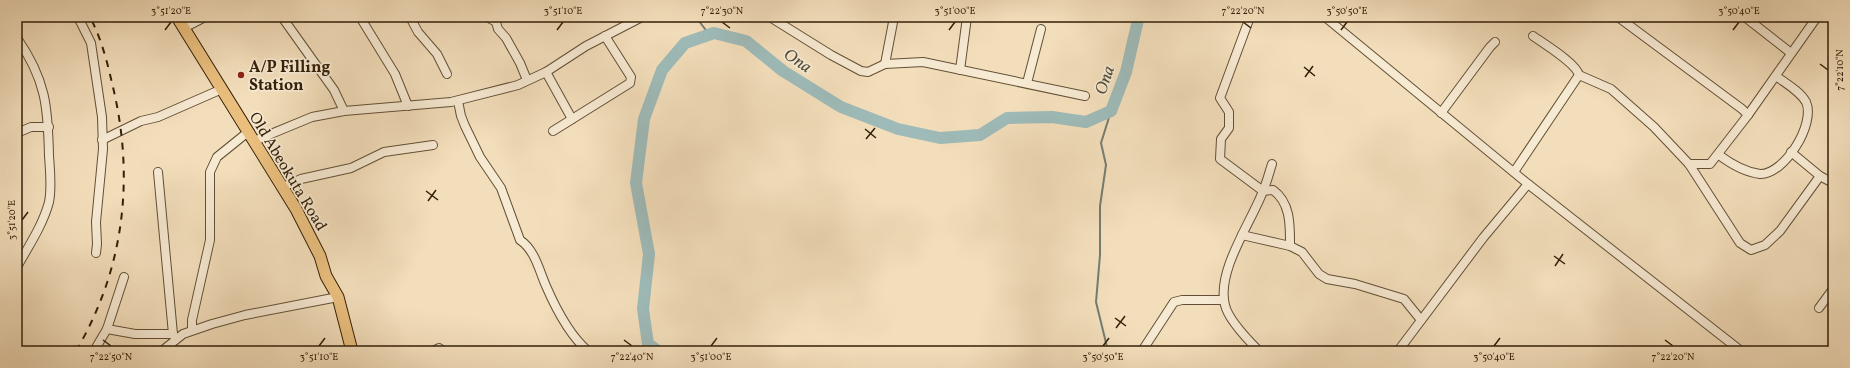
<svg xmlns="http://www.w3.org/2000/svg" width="1850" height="368" font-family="Vollkorn,serif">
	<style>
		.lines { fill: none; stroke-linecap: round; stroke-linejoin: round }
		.stream { stroke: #737d72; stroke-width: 2 }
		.river { stroke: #9ebbb9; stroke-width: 12 }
		.minor-casing { stroke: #634f35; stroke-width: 10 }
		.highway-casing { stroke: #331f08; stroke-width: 13 }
		.minor { stroke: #f7ead3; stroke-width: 8 }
		.highway { stroke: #eabf7e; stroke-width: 11 }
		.rail { stroke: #331f08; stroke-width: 2; stroke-dasharray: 7 7; stroke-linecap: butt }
		.ticks { fill: none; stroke: #331f08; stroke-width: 1.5 }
		.poi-dot { fill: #8f2418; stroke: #f7ead3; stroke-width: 1.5 }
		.labels { text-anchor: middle; stroke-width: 3.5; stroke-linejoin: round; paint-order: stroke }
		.poi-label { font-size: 16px; font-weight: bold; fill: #331f08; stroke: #f7ead3; text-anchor: start }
		.street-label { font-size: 16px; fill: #331f08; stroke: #f7ead3 }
		.water-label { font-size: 17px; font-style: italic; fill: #534e3d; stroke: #f7ead3 }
		.neatline { fill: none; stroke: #331f08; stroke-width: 1.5 }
		.ticks-label { font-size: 10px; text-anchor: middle; fill: #331f08 }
	</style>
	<rect width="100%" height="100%" fill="#f3debb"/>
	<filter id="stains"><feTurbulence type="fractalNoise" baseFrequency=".005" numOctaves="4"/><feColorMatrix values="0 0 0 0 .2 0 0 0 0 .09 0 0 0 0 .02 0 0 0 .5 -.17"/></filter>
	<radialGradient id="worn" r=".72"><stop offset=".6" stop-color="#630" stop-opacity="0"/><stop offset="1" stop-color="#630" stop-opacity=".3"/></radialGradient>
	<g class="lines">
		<!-- stream -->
		<g class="stream">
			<path d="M696,17L708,33"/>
			<path d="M1108,351L1096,302L1100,255V206L1106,165L1101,143L1111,111"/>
		</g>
		<!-- river -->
		<path class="river" d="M658,351L648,344L643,309L649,254L636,183L644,119L662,70L685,43L714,33L746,41L783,71L841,107L898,129L940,138L980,135L1007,118L1052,117L1086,122L1111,111L1126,72L1138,20L1135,17"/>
		<!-- minor casing -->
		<g class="minor-casing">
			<g id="minor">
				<path d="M78,17L91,43L102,117L103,149L96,222L97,244L96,253"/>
				<path d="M282,17L334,90L344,111"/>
				<path d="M360,17L395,74L408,106"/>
				<path d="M410,17L418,32L437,54L447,74"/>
				<path d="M487,17L496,22L498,29L506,38L520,63L527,80"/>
				<path d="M770,17L831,55L861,71L868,72L885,64L923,62L1085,96"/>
				<path d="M1250,17L1220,98L1229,112V128L1221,139L1220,159L1263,191L1273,190C1291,203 1290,226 1290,246"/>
				<path d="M1325,17L1528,184L1741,351"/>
				<path d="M1618,17L1742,109L1748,115L1710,164H1689"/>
				<path d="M1745,17L1791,53"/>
				<path d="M184,28L205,17"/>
				<path d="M1533,36C1544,44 1576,63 1579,75L1611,89L1654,127L1689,164L1740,243L1751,250L1765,245L1780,231L1820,176"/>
				<path d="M17,38C46,80 48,107 49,156C50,171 52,187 49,202C43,225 28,247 17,267"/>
				<path d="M885,64L894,17"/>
				<path d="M960,70L967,17"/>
				<path d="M546,72L572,119"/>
				<path d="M1027,83L1041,29"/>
				<path d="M458,101L461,116L465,126L480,157L501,188L520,240C535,250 539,270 546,286C556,309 569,335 588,351"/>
				<path d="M1441,113L1490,47L1495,42"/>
				<path d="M1748,115L1817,17"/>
				<path d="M553,131L630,83L631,77L605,36"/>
				<path d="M17,133L31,127H49"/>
				<path d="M102,140L141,121L158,117L222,89"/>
				<path d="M254,141L312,117L344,111L451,102L518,85L546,72L586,46L642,17"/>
				<path d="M1791,152L1820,176L1833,183"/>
				<path d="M1719,155C1731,164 1744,172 1760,174C1784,175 1816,124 1806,102C1800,91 1785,83 1776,76"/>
				<path d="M158,172L173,334L175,338"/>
				<path d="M1514,172L1579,75"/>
				<path d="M283,187L301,179L351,168L384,152L433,145"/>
				<path d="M1242,235L1290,246L1302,252L1319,274L1327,279L1355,284L1404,299L1421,320"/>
				<path d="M1819,308L1833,289"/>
				<path d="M107,329L135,334H173"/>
				<path d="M192,330V320L210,240V172L217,157L248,132"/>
				<path d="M94,351L107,329L124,277"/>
				<path d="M162,351L183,334L212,324L245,315L338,297"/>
				<path d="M433,351L439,348L443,351"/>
				<path d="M1142,351L1174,302L1182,300H1224"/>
				<path d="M1259,351C1248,340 1228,319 1225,305C1216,271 1252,221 1263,191C1267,182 1269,173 1272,164"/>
				<path d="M1398,351L1483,238L1528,184"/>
			</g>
		</g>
		<!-- highway casing -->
		<g class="highway-casing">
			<path id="highway" d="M177,17L296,209L320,256L326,276L338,297L352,351"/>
		</g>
		<!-- minor -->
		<use href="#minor" class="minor"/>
		<!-- highway -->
		<use href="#highway" class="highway"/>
		<!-- rail -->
		<path class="rail" d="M76,351C125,268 135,176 112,83C107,61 101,38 90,17"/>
	</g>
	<!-- ticks -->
	<path class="ticks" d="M722,22L730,28M1243,22L1251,28M165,30L171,22M557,30L563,22M949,30L955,22M1341,30L1347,22M1733,30L1739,22M1820,64L1828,70M1304,67L1315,76M1305,77L1313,66M865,129L876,138M866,139L875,128M426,191L438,200M428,201L436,190M22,220L28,212M1554,256L1565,264M1555,266L1563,254M1115,318L1126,326M1116,328L1125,316M103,340L111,346M624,340L632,346M1665,340L1673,346M319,346L325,338M711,346L717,338M1103,346L1109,338M1494,346L1500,338"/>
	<!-- markers -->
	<circle class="poi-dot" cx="241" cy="75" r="4"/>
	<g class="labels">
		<!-- poi labels -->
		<g class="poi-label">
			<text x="249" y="72">A/P Filling<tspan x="249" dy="18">Station</tspan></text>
		</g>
		<!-- street labels -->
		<g class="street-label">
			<text transform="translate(289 171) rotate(59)" y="6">Old Abeokuta Road</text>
		</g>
		<!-- water labels -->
		<g class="water-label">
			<text transform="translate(798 60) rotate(34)" y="6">Ona</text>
			<text transform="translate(1104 80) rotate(-71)" y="6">Ona</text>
		</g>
	</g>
	<!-- margin -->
	<rect width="1850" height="368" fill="none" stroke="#f3debb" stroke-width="44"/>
	<rect x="22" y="22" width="1806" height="324" class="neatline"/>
	<g class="ticks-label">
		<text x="171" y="14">3°51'20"E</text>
		<text x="563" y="14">3°51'10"E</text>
		<text x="722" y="14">7°22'30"N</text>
		<text x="955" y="14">3°51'00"E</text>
		<text x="1243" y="14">7°22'20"N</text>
		<text x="1347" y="14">3°50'50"E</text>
		<text x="1739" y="14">3°50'40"E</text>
		<text transform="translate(1839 70) rotate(-90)" y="4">7°22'10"N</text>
		<text transform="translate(11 220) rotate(-90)" y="4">3°51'20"E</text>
		<text x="111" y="360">7°22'50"N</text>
		<text x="319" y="360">3°51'10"E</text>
		<text x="632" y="360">7°22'40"N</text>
		<text x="711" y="360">3°51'00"E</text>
		<text x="1103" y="360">3°50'50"E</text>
		<text x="1494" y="360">3°50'40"E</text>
		<text x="1673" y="360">7°22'20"N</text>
	</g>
	<rect width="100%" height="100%" filter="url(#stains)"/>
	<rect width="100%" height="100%" fill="url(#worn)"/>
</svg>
